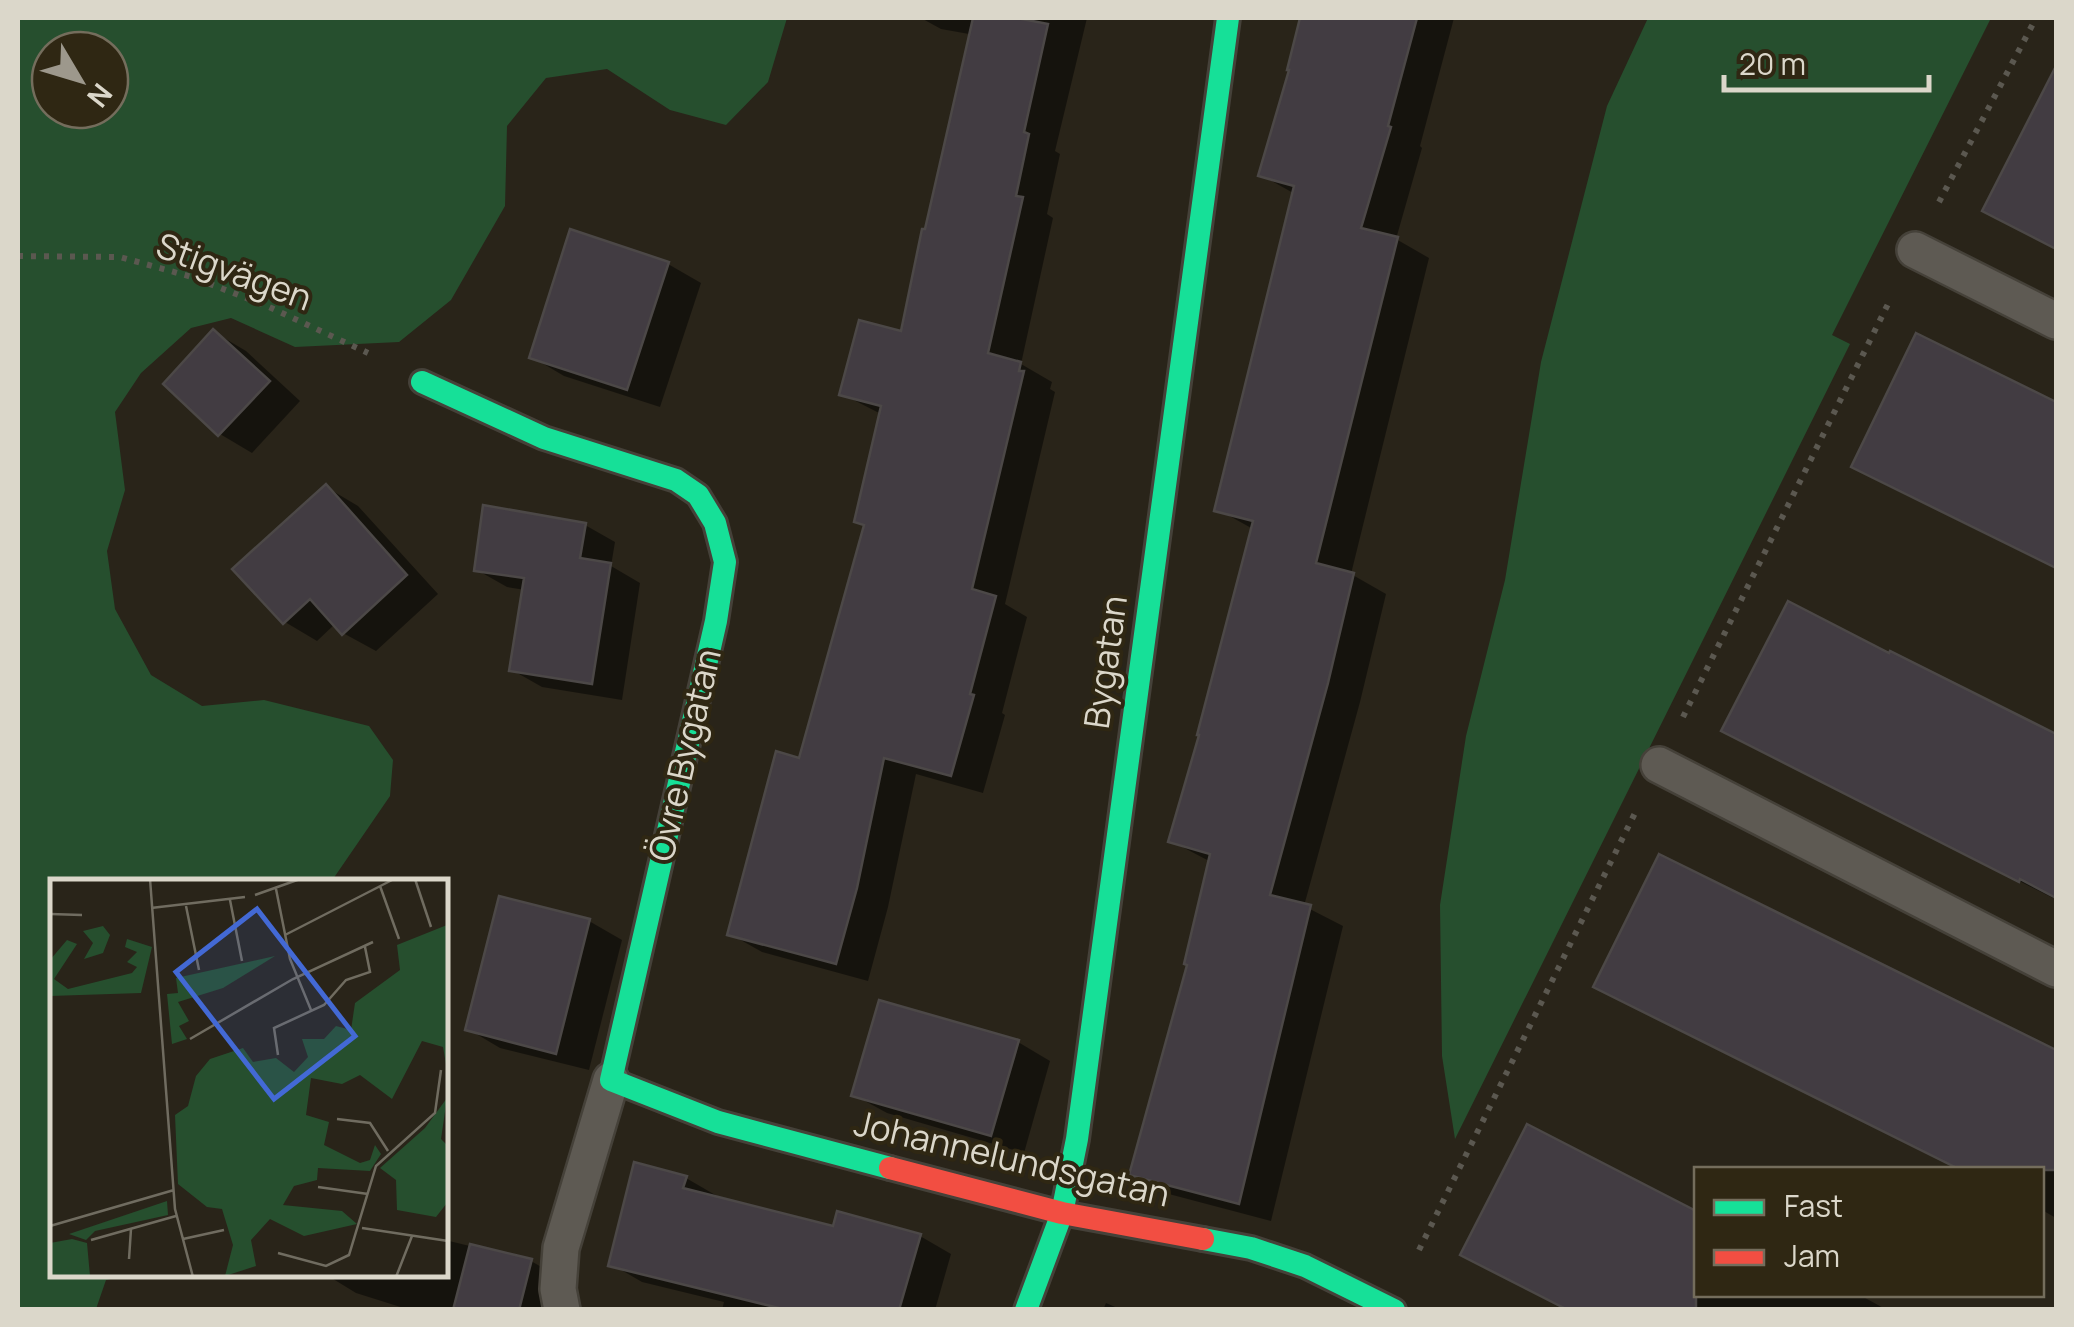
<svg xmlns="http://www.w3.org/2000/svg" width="2074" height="1327" font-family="Manrope,sans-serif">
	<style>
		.green { fill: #264f2e; fill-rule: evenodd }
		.shadow { fill: #0007 }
		.building { fill: #423c42; stroke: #4c4847; stroke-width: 2.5 }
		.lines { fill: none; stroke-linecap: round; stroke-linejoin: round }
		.lane-casing { stroke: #454139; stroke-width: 40 }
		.fast-casing { stroke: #454139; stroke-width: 28 }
		.jam-casing { stroke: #454139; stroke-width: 28 }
		.path { stroke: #5b5850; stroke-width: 6; stroke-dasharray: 5 8; stroke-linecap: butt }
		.lane { stroke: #5e5a53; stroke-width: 35 }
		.fast { stroke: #16e098; stroke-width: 22 }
		.jam { stroke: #f24e42; stroke-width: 22 }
		.labels { text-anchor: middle; stroke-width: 8; stroke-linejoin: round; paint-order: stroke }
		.street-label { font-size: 35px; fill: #dbd7ca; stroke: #2f2713 }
		.inset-road { fill: none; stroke: #706c60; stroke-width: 2.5 }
		.view { fill: #4369d5; fill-opacity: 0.15; stroke: #4369d5; stroke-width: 5 }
		.inset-edge { fill: none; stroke: #dbd7ca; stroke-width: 5 }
	</style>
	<rect width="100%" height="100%" fill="#292419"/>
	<!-- green -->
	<g class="green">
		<path d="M18,18H787L768,82L726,125L670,110L607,69L546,78L507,126L505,206L451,300L399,342L295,347L231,318L191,328L141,373L115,412L125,490L107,551L115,609L151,675L202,706L264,700L369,726L393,760L390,796L331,882H52V1274L128,1275L106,1280L96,1309H18ZM50,50H110V110H50Z"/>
		<path d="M1648,18H1991L1832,335L1850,344L1455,1139L1442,1056L1440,905L1466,736L1505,580L1541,362L1607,106Z"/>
	</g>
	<!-- shadow -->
	<g class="shadow">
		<path d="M921,18H1087L1055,151L1060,154L1047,214L1053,218L1021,364L1052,382L1050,389L1055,392L1005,604L1027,617L1002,713L1005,715L983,793L916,774L888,907L868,981L762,952L730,934L800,761L866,527L856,521L881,414L842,394L903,334L969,34L941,29Z"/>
		<path d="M1303,18H1454L1420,146L1422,148L1396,239L1429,258L1351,574L1386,594L1360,702L1304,906L1343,926L1271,1221L1165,1193L1132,1174L1190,965L1211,862L1171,841L1253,529L1217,509L1295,194L1261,175Z"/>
		<path d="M2052,81L2056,84V248L2018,229Z"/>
		<path d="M572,232L668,264L701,283L660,407L564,376L532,357Z"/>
		<path d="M214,332L246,351L300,401L252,453L220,434Z"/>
		<path d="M1917,337L2056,406V569L1886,485L1854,466Z"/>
		<path d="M326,487L358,506L438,594L376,651L343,633L335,624L317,641L285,622Z"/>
		<path d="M585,525L615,542L611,566L640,583L622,700L542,687L512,670L525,590L507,587L477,570Z"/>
		<path d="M1995,705L2056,736V897L2054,896L2053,898L1757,749Z"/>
		<path d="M589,921L622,940L589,1070L500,1048L468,1029Z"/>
		<path d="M1629,1004H1958L2056,1054V1218L2042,1210V1170H1960Z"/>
		<path d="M1018,1042L1050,1061L1024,1153L887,1113L854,1095Z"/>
		<path d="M1528,1127L1696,1213V1294H1858L1887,1310H1568Z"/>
		<path d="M686,1178L717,1196L716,1199L834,1229L920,1236L951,1254L935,1310H722L724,1302L642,1282L611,1264Z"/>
		<path d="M445,1240L531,1261L564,1280L556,1310H410L356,1293L325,1274H445Z"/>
		<path d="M1106,1303L1122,1310H1103Z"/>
	</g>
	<!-- building -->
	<g class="building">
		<path d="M973,18H1017L1048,24L1024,132L1029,134L1016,196L1023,197L988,353L1021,362L1019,371H1024L972,589L996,596L970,694L974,695L951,776L884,758L857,888L836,964L727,935L776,751L799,758L864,525L854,522L881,406L839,395L859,320L901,331L922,229H925Z"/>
		<path d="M1300,18H1417L1388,126L1391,127L1361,228L1398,237L1316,563L1354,573L1328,683L1270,895L1311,905L1239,1204L1129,1175L1187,965L1184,964L1210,854L1168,842L1199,735H1197L1253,521L1214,511L1294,186L1258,176L1289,70H1287Z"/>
		<path d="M2056,66V249L1982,211Z"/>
		<path d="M570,229L669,262L627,390L529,358Z"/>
		<path d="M213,329L270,381L218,436L163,384Z"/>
		<path d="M1916,333L2056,402V568L1851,467Z"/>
		<path d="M326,484L407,575L342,635L310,599L283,624L232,569Z"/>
		<path d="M483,505L586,523L580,558L611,563L592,684L509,671L524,578L474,571Z"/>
		<path d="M1788,601L1889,653L1890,651L2056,734V898L2020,879L2019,882L1721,731Z"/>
		<path d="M1659,854L2056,1050V1170H1961L1593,987Z"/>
		<path d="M499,896L590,919L556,1054L465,1030Z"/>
		<path d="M879,1000L1019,1040L991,1136L851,1096Z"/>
		<path d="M1527,1124L1696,1211V1310H1568L1460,1255Z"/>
		<path d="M634,1162L687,1176L683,1188L833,1226L837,1211L921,1234L899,1310H787L608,1266Z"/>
		<path d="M470,1244L532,1259L519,1310H453Z"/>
	</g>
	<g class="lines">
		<!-- lane casing -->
		<g class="lane-casing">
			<g id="lane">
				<path d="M1915,250L2056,321"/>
				<path d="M1659,765L2056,969"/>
				<path d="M562,1310L558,1289L561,1248L611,1080"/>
			</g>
		</g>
		<!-- fast casing -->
		<g class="fast-casing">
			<g id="fast">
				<path d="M422,382L544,438L676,480L698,495L715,523L725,562L716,621L611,1080L718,1122L890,1168"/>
				<path d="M1203,1239L1251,1248L1305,1266L1394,1310"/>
				<path d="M1026,1310L1062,1213L1077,1139L1228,18"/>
			</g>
		</g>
		<!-- jam casing -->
		<g class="jam-casing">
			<path id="jam" d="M890,1168L1062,1213L1203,1239"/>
		</g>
		<!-- path -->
		<g class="path">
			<path d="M1939,202L2036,18"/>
			<path d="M18,256L120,257L192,277L267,306L368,353"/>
			<path d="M1683,717L1891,298"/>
			<path d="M1419,1250L1635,813"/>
		</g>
		<!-- lane -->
		<use href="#lane" class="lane"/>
		<!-- fast -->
		<use href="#fast" class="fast"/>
		<!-- jam -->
		<use href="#jam" class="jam"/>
	</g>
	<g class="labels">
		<!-- street labels -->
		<g class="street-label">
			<text transform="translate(234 272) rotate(20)" y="12">Stigvägen</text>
			<text transform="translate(1106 662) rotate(-82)" y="12">Bygatan</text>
			<text transform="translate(685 755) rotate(-77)" y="12">Övre Bygatan</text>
			<text transform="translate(1012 1159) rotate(13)" y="12">Johannelundsgatan</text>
		</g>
	</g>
	<!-- overview -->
	<g transform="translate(50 879)">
		<rect width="398" height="398" fill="#292419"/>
		<path d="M397,46V191L393,168L372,162L342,220L310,196L292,205L261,199L256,236L279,243L274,266L310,284L320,281L325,266L331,275L320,292L268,289L267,301L244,307L233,326L292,332L307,345L254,357L220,340L201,361L206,387L175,397L183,366L172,330L157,328L128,305L125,236L138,227L146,197L160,180L193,169L203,183L226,179L244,193L258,178L252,160H274L286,147L301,151L305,124L350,91L347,66ZM53,47L60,56L53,74L34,80L43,64L33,52ZM77,60L102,68L91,114L0,117V81L17,61L27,65L4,100L18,110L82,94L87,88L77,83L87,73L75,68ZM225,77L173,109L128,123L139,142L129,147L137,160L122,165L117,115L128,114L126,99ZM397,219L391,260L397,266V324L386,338L347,331L346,301L330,289L375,249ZM117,322L118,336L45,352L36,361L19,355ZM22,360L37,364L40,397H0V364Z" fill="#264f2e"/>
		<path class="inset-road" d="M100,0L125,330L143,398M365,0L381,48M330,7L349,60M226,10L240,80L261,131M205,16L250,0M180,21L192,82M136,27L149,91M101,29L195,18M0,35L32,36M235,56L344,0M140,160L243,100L323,63M228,176L224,149L274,126L296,101L320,93L315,68M287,240L320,244L338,272M268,308L318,315M0,347L124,311M312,349L398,362M133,360L174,351M41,361L126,337M228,374L276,387L299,376L326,287L385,234L391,191M79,380L81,350M346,398L362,357"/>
		<path class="view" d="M207,30L305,157L224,220L126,93Z"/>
		<rect width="398" height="398" class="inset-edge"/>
	</g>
	<!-- border -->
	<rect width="2074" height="1327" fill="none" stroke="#dbd7ca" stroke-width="40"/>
	<!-- legend -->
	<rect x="1694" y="1167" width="350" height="130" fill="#2f2713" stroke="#746d5c" stroke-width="2.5"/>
	<rect x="1714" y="1200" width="50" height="15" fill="#16e098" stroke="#746d5c" stroke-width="2.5"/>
	<text x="1784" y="1217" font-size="30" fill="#dbd7ca">Fast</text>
	<rect x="1714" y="1250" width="50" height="15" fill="#f24e42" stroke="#746d5c" stroke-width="2.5"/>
	<text x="1784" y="1267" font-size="30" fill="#dbd7ca">Jam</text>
	<!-- north arrow -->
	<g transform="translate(80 80) rotate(128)"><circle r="48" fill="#2f2713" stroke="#746d5c" stroke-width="2.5"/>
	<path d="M0-8L18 38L0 25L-18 38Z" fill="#9d988c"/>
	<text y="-15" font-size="28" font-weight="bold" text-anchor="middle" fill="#dbd7ca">N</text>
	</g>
	<!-- scale -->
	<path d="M1724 75v15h205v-15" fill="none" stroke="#dbd7ca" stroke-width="5"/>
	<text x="1739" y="75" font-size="30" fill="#dbd7ca" stroke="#2f2713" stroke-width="8" paint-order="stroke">20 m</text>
</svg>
